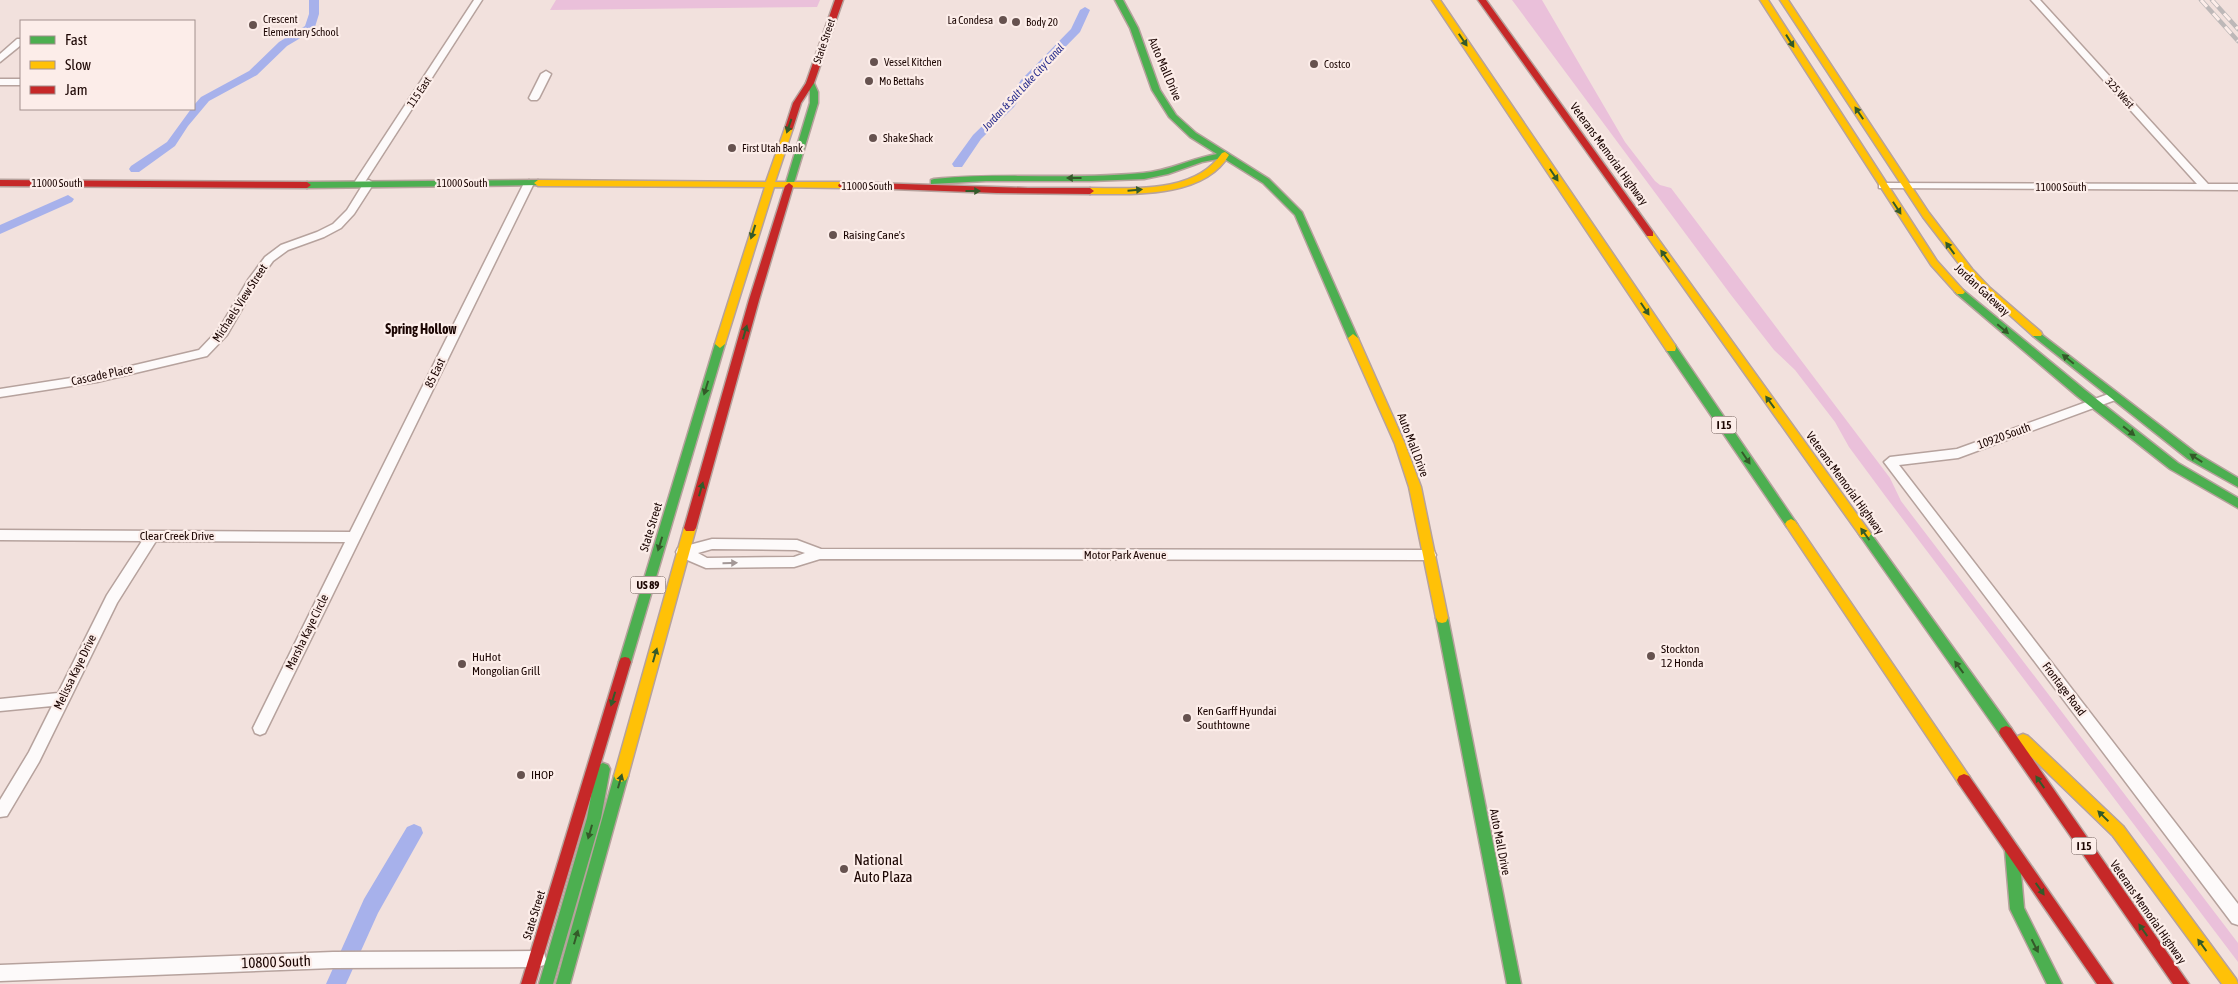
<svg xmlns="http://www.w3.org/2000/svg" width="2238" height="984" font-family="'Asap Condensed',sans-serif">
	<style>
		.green { fill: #eac0da }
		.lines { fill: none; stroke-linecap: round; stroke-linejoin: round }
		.canal { fill: #a7b1eb; fill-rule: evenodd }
		.street-casing { stroke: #b6a29d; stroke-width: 3 }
		.fast-casing { stroke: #b6a29d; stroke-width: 3 }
		.slow-casing { stroke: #b6a29d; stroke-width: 3 }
		.jam-casing { stroke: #b6a29d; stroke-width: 3 }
		.street { fill: #fdfafa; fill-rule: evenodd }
		.fast { fill: #4caf50; fill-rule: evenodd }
		.slow { fill: #ffc107; fill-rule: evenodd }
		.jam { fill: #c62828; fill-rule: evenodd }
		.rail-casing { stroke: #bdb8b8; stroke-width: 4.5 }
		.rail { stroke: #fcede9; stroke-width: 3; stroke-dasharray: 9; stroke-linecap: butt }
		.oneway { fill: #345a29 }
		.oneway2 { fill: #a39897 }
		.poi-dot { fill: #66524f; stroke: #fcede9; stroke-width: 2 }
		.labels { text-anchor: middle; stroke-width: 4.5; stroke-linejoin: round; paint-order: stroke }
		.far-poi-label { font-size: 11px; fill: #1b0502; stroke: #fcede9; text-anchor: start }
		.far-street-label { font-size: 11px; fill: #1b0502; stroke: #fcede9 }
		.far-water-label { font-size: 11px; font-style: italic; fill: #252a8b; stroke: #fcede9 }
		.shield { fill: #fcede9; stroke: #5e4b47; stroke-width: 1 }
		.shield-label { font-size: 11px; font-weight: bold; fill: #1b0502 }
		.street-label { font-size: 12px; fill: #1b0502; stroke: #fcede9 }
		.poi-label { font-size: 12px; fill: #1b0502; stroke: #fcede9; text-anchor: start }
		.neighbourhood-label { font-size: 14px; font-weight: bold; fill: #1b0502; stroke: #fcede9 }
		.near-poi-label { font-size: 15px; fill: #1b0502; stroke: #fcede9; text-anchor: start }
		.near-street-label { font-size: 15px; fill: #1b0502; stroke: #fcede9 }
	</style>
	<rect width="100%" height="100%" fill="#f2e1dd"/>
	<!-- green -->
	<g class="green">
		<path d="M556,0H820L817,7L550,10Z"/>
		<path d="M1512,0H1542L1625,142L1655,181L1660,185L1671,188L1890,478L1901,501L2238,943V962L1886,497L1849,447L1835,422L1795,370L1774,350L1731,295Z"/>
	</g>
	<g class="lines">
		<!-- canal -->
		<g class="canal">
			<path d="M309,0H319V14L314,30L287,46L257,75L209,101L188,126L175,146L139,172H131L129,169L131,166L167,142L191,109H194V105L201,97L249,71L279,42L305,26L309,14Z"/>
			<path d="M1085,7L1090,10L1080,32L1029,84L1014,107L981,139L962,167H954L952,164L973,135L1006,103L1021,80L1071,29L1080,10Z"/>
			<path d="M68,195L74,199L72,202L0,234V225Z"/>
			<path d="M414,824L421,827L423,833L378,913L346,984H326L364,899L407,827Z"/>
		</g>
		<!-- street casing -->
		<g class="street-casing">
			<g id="street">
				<path d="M474,0H482L363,185H355L354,183Z"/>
				<path d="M2031,0H2040L2208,184H2238V190L1879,188V184L1883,183L2197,184Z"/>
				<path d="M17,39H21V45L0,62V54Z"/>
				<path d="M546,71L551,74L539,98L537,100H531L529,98L541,74Z"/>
				<rect x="0" y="79" width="21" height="6"/>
				<path d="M369,180L374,183L354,214L341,228L324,237L288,250L273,261L257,283L227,335L207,356L97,382L0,397V389L97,374L199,350L219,329L248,280L265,257L281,245L317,232L333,224L347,210L365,181Z"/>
				<path d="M529,180L534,183L265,733L260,735L255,733L253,728L345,542L156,541L117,603L39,762L7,816L0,817V800L29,752L52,706L0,711V699L58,693L107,595L142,541L0,540V530L350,532L524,183Z"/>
				<path d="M2114,392L2120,396L2118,399L1958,458L1899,465L2238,904V925L2232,923L1884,462L1890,457L1957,449Z"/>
				<path d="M712,539L797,540L821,549L1429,550L1434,551L1436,555L1434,559L1429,560L820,559L794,567L706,568L678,556L676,552L678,548ZM712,549L796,550L805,553L794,557L707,558L698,553Z"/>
				<path d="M538,951L544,953L546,959L544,965L538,967L333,968L0,981V965L333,952Z"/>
			</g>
		</g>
		<!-- fast casing -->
		<g class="fast-casing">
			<g id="fast">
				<path d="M1115,0H1123L1138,28L1160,90L1176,115L1196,133L1269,179L1302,212L1358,338L1357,340L1353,342L1348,338L1295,215L1263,183L1223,158L1202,162L1168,174L1144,179L1091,181H986L931,184V180L934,179C1004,172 1074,180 1143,173C1169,171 1192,158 1217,154L1190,137L1169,117L1152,90L1130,28Z"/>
				<path d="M807,81L814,83L818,92V103L793,186L789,189L785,186L810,103V92L806,83Z"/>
				<path d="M538,180L542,183L541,185L307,188L303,185L307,182Z"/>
				<path d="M1960,289L1963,290L2085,390L2178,463L2238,498V508L2170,469L2077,396L1957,294L1955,292L1957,290Z"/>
				<path d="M2037,331L2196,453L2238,478V487L2188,459L2033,336L2032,334Z"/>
				<path d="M720,340L725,344L631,662L629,666L625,667L621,666L619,662L715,344Z"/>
				<path d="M1671,344L1675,345L1795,521L1797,524L1795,527H1787L1667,351L1666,348L1667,345Z"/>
				<path d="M1865,529L1869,531L2011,728L2013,732L2011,736L2006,738L2001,736L1861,537L1859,534L1861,531Z"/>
				<path d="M1442,613L1446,614L1448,618L1521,984H1507L1436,618L1438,614Z"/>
				<path d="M603,763L608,765L610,769L601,818L553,984H539L587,818L596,769L598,765Z"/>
				<path d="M621,770L626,772L628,776L570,984H556L614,776L616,772Z"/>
				<path d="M2012,844L2017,846L2019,851L2024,908L2062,984H2047L2010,909L2005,851L2007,846Z"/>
			</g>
		</g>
		<!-- slow casing -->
		<g class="slow-casing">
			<g id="slow">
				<path d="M1432,0H1440L1675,345L1676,348L1675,351H1667Z"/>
				<path d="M1760,0H1768L1937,261L1963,290L1965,292L1963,294H1957L1931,265Z"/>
				<path d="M1780,0H1788L1929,213L1972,269L1990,288L2041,332L2042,334L2041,336H2033L1984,292L1966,273L1923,217Z"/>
				<path d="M789,125L793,128L775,182H842L846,185L842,188L774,187L725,344L720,348L715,344L765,187L538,186L534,183L538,180L766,182L785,128Z"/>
				<path d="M1225,152L1229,155C1204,198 1134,194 1090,194L1086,191L1090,188C1133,188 1195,194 1222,153Z"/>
				<path d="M1650,231L1653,232L1869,531L1871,534L1869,537H1861L1647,236V232Z"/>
				<path d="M1353,334L1358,338L1405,444L1421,487L1448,618L1446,622L1442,623L1438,622L1436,618L1409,487L1395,444L1348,338Z"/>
				<path d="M1791,519L1795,521L1969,776L1971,780L1969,784L1964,786L1959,784L1787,527L1785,524L1787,521Z"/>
				<path d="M690,523L694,525L696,528L628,776L626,780L621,782L616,780L614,776L684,528L686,525Z"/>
				<path d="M2023,734L2028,736L2123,826L2236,979L2238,984H2222L2113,836L2018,744L2016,740L2018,736Z"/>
			</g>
		</g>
		<!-- jam casing -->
		<g class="jam-casing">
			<g id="jam">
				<path d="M835,0H843L814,83L801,103L793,128L792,130H786L785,128L793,103L806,83Z"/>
				<path d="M1478,0H1486L1653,232V236H1647Z"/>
				<path d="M0,180L307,182L311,185L307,188L0,186Z"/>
				<path d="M842,182L1028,188H1090L1094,191L1090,194L997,193L839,187L838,185Z"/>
				<path d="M789,183L793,186L759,300L696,528L694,531H686L684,528L749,300L785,186Z"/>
				<path d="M625,657L629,658L631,662L535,984H521L619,662L621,658Z"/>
				<path d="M2006,726L2011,728L2189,984H2173L2001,736L1999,732L2001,728Z"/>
				<path d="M1964,774L1969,776L2113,984H2097L1959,784L1957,780L1959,776Z"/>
			</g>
		</g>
		<!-- street -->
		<use href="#street" class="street"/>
		<!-- fast -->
		<use href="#fast" class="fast"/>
		<!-- slow -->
		<use href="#slow" class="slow"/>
		<!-- jam -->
		<use href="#jam" class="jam"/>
		<!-- rail casing -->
		<g class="rail-casing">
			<g id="rail">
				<path d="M2201,0L2238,41"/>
				<path d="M2212,0L2238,29"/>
			</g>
		</g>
		<!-- rail -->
		<use href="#rail" class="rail"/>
	</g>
	<!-- one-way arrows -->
	<defs><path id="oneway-solid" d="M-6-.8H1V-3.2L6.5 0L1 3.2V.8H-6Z" transform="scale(1.25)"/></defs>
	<g class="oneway">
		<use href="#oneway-solid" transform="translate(1463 40) rotate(56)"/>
		<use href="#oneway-solid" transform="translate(1790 41) rotate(58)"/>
		<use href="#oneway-solid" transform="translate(1859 113) rotate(-124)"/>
		<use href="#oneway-solid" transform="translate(789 126) rotate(109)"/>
		<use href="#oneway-solid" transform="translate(1554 175) rotate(56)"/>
		<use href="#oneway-solid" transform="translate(1074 178) rotate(-180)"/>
		<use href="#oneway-solid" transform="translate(1135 190) rotate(-5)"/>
		<use href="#oneway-solid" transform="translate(973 191)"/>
		<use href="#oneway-solid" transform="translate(1897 208) rotate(57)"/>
		<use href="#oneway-solid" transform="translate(753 232) rotate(108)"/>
		<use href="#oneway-solid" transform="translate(1950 248) rotate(-126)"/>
		<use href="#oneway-solid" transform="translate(1665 256) rotate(-126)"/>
		<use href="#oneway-solid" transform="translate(1645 309) rotate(56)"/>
		<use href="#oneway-solid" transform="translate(2003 329) rotate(40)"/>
		<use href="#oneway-solid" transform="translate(745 332) rotate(-74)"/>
		<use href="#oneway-solid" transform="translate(2068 359) rotate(-141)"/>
		<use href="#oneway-solid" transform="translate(706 388) rotate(107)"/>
		<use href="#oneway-solid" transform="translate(1770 402) rotate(-126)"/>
		<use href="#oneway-solid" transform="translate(2129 431) rotate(38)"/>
		<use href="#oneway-solid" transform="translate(1746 458) rotate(56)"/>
		<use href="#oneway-solid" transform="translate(2196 458) rotate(-147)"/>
		<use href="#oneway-solid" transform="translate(701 489) rotate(-74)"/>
		<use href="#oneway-solid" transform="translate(1865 534) rotate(-126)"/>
		<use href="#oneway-solid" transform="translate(660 544) rotate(107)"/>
		<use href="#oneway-solid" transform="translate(655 655) rotate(-74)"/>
		<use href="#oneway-solid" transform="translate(1959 667) rotate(-126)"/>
		<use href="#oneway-solid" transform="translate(613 699) rotate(107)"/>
		<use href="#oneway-solid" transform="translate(620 781) rotate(-74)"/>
		<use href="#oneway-solid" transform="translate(2040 782) rotate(-125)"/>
		<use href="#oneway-solid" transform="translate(2103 816) rotate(-136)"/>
		<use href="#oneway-solid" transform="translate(590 832) rotate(106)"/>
		<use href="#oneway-solid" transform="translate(2040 889) rotate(55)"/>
		<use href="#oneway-solid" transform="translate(2143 930) rotate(-125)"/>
		<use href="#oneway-solid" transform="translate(576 937) rotate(-74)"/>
		<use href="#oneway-solid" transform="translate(2202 945) rotate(-126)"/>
		<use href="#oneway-solid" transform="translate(2035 946) rotate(63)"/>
	</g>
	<use class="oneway2" href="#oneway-solid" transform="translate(730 563) rotate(-1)"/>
	<!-- markers -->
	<g class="poi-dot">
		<circle cx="1003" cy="20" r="5"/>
		<circle cx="1016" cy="22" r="5"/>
		<circle cx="253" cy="25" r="5"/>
		<circle cx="874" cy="62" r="5"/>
		<circle cx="1314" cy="64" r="5"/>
		<circle cx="869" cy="81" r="5"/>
		<circle cx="873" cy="138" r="5"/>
		<circle cx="732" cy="148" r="5"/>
		<circle cx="833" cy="235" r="5"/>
		<circle cx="1651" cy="656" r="5"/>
		<circle cx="462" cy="664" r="5"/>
		<circle cx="1187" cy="718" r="5"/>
		<circle cx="521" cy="775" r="5"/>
		<circle cx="844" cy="869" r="5"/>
	</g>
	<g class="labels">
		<!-- far-poi labels -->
		<g class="far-poi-label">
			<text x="263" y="23">Crescent<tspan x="263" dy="13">Elementary School</tspan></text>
			<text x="993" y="24" text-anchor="end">La Condesa</text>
			<text x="1026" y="26">Body 20</text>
			<text x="884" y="66">Vessel Kitchen</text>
			<text x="1324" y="68">Costco</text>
			<text x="879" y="85">Mo Bettahs</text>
			<text x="883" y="142">Shake Shack</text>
			<text x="742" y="152">First Utah Bank</text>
		</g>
		<!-- far-street labels -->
		<g class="far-street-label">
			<text transform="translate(824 41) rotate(-71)" y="4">State Street</text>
			<text transform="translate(419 92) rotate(-56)" y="4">115 East</text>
			<text transform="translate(2120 93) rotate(48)" y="4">325 West</text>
			<text x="57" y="187">11000 South</text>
			<text x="462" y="187">11000 South</text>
			<text x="867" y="190">11000 South</text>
			<text x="2061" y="191">11000 South</text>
		</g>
		<!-- far-water labels -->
		<g class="far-water-label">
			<text transform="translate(1023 87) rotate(-47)" y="4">Jordan &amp; Salt Lake City Canal</text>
		</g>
		<!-- shield labels -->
		<g class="shield">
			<rect x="1711.5" y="416.5" width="25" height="17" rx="4"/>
			<rect x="630.5" y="576.5" width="35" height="17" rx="4"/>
			<rect x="2071.5" y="837.5" width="25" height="17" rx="4"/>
		</g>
		<g class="shield-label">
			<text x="1724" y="429">I 15</text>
			<text x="648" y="589">US 89</text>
			<text x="2084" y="850">I 15</text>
		</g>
		<!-- street labels -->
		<g class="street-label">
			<text transform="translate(1165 69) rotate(67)" y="4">Auto Mall Drive</text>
			<text transform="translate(1609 154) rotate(54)" y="4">Veterans Memorial Highway</text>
			<text transform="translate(1982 290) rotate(43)" y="4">Jordan Gateway</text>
			<text transform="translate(240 303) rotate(-57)" y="4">Michaels View Street</text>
			<text transform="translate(435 373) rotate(-64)" y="4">85 East</text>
			<text transform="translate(102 375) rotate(-12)" y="4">Cascade Place</text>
			<text transform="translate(2004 436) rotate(-20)" y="4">10920 South</text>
			<text transform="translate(1413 445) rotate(69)" y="4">Auto Mall Drive</text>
			<text transform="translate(1845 483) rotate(54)" y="4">Veterans Memorial Highway</text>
			<text transform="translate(651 527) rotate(-73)" y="4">State Street</text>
			<text x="177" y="540">Clear Creek Drive</text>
			<text x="1125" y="559">Motor Park Avenue</text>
			<text transform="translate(307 632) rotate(-64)" y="4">Marsha Kaye Circle</text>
			<text transform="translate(75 672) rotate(-64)" y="4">Melissa Kaye Drive</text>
			<text transform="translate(2064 689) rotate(53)" y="4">Frontage Road</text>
			<text transform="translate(1500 842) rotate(79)" y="4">Auto Mall Drive</text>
			<text transform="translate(2148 912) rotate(55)" y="4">Veterans Memorial Highway</text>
			<text transform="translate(534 915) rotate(-73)" y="4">State Street</text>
		</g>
		<!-- poi labels -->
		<g class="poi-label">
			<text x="843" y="239">Raising Cane's</text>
			<text x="1661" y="653">Stockton<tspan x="1661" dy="14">12 Honda</tspan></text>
			<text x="472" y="661">HuHot<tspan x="472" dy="14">Mongolian Grill</tspan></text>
			<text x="1197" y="715">Ken Garff Hyundai<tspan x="1197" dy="14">Southtowne</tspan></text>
			<text x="531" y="779">IHOP</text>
		</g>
		<!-- neighbourhood labels -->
		<g class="neighbourhood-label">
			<text x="421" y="334">Spring Hollow</text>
		</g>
		<!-- near-poi labels -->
		<g class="near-poi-label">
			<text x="854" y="865">National<tspan x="854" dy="17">Auto Plaza</tspan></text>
		</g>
		<!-- near-street labels -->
		<g class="near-street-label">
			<text transform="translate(276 962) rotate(-2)" y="5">10800 South</text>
		</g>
	</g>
	<!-- legend -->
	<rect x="20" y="20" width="175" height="90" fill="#fcede9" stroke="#a2908d"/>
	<rect x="30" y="36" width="25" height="8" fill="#4caf50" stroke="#a2908d"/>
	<text x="65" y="45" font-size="15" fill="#1b0502">Fast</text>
	<rect x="30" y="61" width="25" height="8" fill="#ffc107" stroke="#a2908d"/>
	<text x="65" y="70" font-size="15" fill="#1b0502">Slow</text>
	<rect x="30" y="86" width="25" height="8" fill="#c62828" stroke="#a2908d"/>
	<text x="65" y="95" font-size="15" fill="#1b0502">Jam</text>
</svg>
